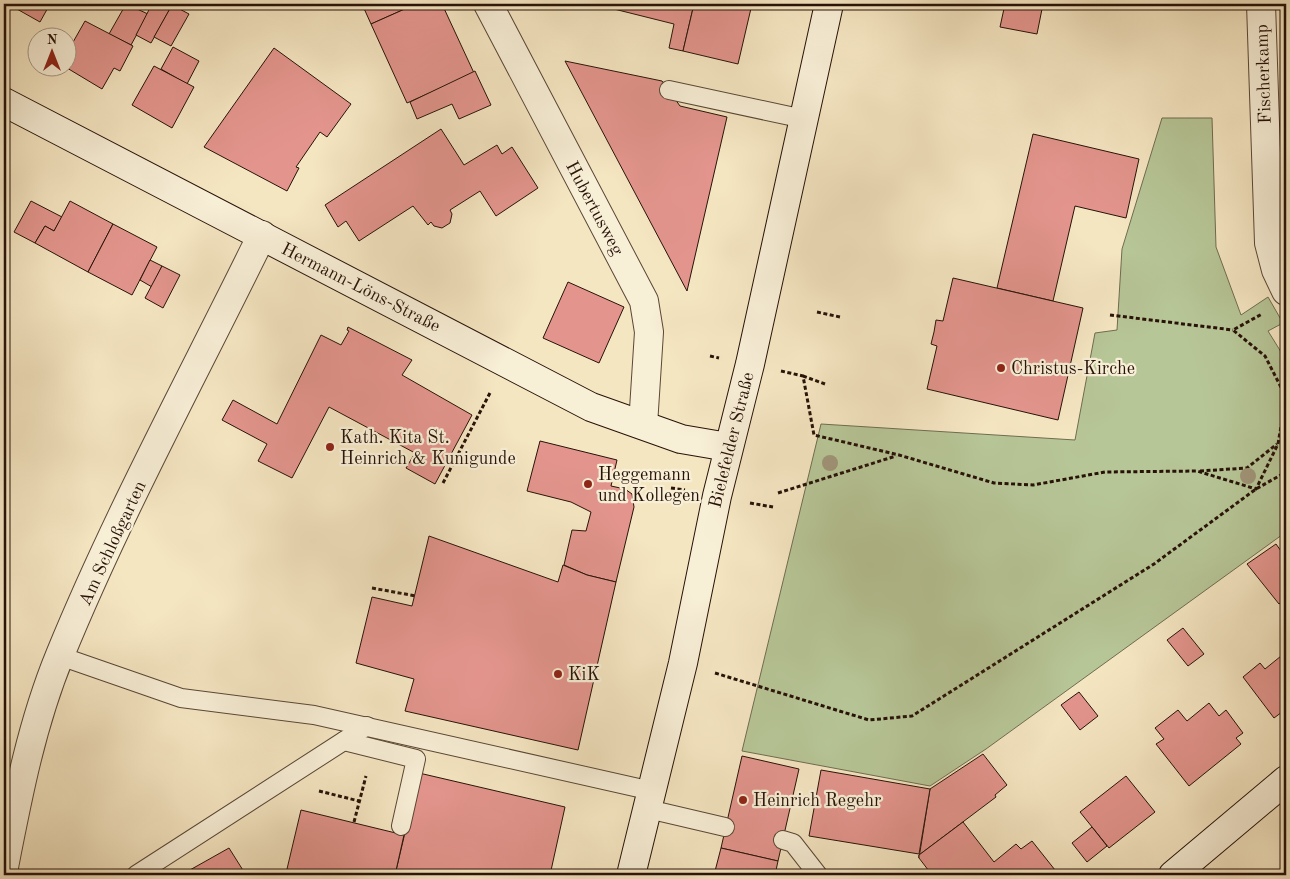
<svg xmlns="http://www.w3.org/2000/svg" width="1290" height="879" font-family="'Old Standard TT',serif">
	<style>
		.green { fill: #b7c697; stroke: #6f6c50 }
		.building { fill: #e3958d; stroke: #271208 }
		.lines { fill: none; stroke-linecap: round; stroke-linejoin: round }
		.lane-casing { stroke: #5a4736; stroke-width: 20 }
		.street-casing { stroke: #5a4736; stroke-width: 30 }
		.secondary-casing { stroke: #271208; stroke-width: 30 }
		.path { stroke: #271208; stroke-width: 3; stroke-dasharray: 4 2.5; stroke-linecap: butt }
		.lane { stroke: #f8efd7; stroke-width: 18 }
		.street { stroke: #f8efd7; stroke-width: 28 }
		.secondary { stroke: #f8efd7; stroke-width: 28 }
		.tree { fill: #9f9477 }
		.poi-dot { fill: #8f2418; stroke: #f8efd7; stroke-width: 2 }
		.labels { text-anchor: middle; stroke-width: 4.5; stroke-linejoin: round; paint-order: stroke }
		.street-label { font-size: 18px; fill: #271208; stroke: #f8efd7 }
		.poi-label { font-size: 18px; fill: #271208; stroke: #f8efd7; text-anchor: start }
	</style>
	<rect width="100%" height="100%" fill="#f5e6c2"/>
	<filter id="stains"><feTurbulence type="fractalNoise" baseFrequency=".004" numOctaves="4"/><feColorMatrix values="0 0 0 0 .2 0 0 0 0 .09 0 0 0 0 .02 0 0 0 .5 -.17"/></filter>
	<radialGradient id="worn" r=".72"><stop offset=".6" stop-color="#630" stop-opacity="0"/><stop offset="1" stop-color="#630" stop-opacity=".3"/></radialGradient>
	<!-- green -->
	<path class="green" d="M1162,118H1212L1216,247L1241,315L1268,297L1283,323L1268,331L1286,360V532L986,749L930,786L742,751L821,424L1075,440L1095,333L1117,330L1122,249Z"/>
	<!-- building -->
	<g class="building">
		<path d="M8,4H50L40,22Z"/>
		<path d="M126,4L148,14L131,45L109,34Z"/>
		<path d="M152,4L172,5L151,43L136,35Z"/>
		<path d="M362,4H416L371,24Z"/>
		<path d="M416,4H442L474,73L407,103L371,24Z"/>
		<path d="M594,4H694L683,51L669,48L674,24Z"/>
		<path d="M694,4H752L738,64L683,51Z"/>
		<path d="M1005,4H1043L1037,34L1000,27Z"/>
		<path d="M172,5L189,14L171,46L154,37Z"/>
		<path d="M85,21L133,46L120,71L114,68L102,89L67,68L68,51Z"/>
		<path d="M173,47L199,61L187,84L161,69Z"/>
		<path d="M274,48L351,104L327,137L320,132L296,167L299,168L287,191L204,147Z"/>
		<path d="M565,61L662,81L680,106L727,117L687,291Z"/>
		<path d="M154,66L194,87L172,128L132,105Z"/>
		<path d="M475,71L491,105L459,119L452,104L417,119L410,102Z"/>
		<path d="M441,129L464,165L497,145L502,154L512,147L538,188L496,216L480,191L450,210L452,214L450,223L442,228L434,226L431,222L428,225L413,206L359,241L346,221L338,227L325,205Z"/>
		<path d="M1033,134L1139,159L1126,218L1075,206L1053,301L997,288Z"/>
		<path d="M31,201L62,217L54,231L45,226L35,243L14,232Z"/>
		<path d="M70,201L113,224L88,272L35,243L45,226L54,231Z"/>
		<path d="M113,224L157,247L132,295L88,272Z"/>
		<path d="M4,234H9L7,282H4Z"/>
		<path d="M150,260L162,266L152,287L140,280Z"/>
		<path d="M162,266L180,275L163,308L145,298Z"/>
		<path d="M953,278L1083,308L1058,420L927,389L937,346L931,344L934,332L936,320L943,321Z"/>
		<path d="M568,282L624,307L599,363L543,338Z"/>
		<path d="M348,327L412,360L402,375L472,415L435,484L406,468L415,453L329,407L292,478L258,461L267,444L222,420L233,400L277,424L321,335L341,345L349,331L347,330Z"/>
		<path d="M540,441L617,460L611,486L625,489L632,494L634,507L616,582L587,575L564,565L572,530L586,531L591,512L571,502L527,491Z"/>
		<path d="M429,536L558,582L563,565L587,575L616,582L578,750L405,711L414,679L356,663L372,597L412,606Z"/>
		<path d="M1276,544L1286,558V599L1279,604L1247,564Z"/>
		<path d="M1183,628L1204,654L1188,666L1167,640Z"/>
		<path d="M1286,652V709L1274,718L1243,677L1260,663L1265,669Z"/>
		<path d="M1079,692L1098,716L1080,730L1061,705Z"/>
		<path d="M1209,703L1219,716L1226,710L1243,733L1236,738L1241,744L1189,786L1156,744L1164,739L1155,728L1178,710L1187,721Z"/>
		<path d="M983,754L1007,785L995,795L996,797L919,855V858L930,789Z"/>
		<path d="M742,756L799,769L778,861L721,848Z"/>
		<path d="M821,770L930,789L919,854L809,836Z"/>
		<path d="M419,773L565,807L550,875H395Z"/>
		<path d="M1126,776L1155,812L1109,848L1080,812Z"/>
		<path d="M301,810L404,835L395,875H313L287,869Z"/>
		<path d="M963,822L994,862L1016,844L1021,849L1032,841L1059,875H932L919,858V855Z"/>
		<path d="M1092,827L1107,846L1087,862L1072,843Z"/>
		<path d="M229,848L246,875H181Z"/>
		<path d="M721,848L778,861L775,875H714Z"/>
	</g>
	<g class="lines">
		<!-- lane casing -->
		<g class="lane-casing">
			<g id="lane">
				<path d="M669,90L804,119"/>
				<path d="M60,656L181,698L314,715L652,791"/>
				<path d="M344,741L416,759L401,826"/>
				<path d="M648,809L725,827"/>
				<path d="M783,840L793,843L818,875"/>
				<path d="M136,875L367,726"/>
			</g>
		</g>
		<!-- street casing -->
		<g class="street-casing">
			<g id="street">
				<path d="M488,4L644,301L649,332L643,425"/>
				<path d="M1261,4L1269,243L1276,270L1286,291"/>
				<path d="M4,867C18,795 32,723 60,655C119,511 194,374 262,235"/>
			</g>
		</g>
		<!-- secondary casing -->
		<g class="secondary-casing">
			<g id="secondary">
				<path d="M4,102L591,407L681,439L728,447"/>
				<path d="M631,875L683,663L717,496L750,364L829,4"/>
				<path d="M1173,875L1286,780"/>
			</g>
		</g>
		<!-- path -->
		<g class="path">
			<path d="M817,312L840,317"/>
			<path d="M1110,315L1233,330"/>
			<path d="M710,356L719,358"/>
			<path d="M781,371L803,376L814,435L899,455L994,483L1033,485L1105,472L1197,471L1256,489L1278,444L1286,397L1265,356L1233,330L1262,314"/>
			<path d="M803,376L825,384"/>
			<path d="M1200,471L1247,468L1277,444"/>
			<path d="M443,483L491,391"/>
			<path d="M671,488L685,490"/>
			<path d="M778,493L896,456"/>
			<path d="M750,503L773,507"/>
			<path d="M372,588L416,596"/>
			<path d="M715,673L869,720L912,716L1154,564L1256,489L1286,472"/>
			<path d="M319,791L359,801"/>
			<path d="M354,822L366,776"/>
		</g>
		<!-- lane -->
		<use href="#lane" class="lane"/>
		<!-- street -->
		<use href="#street" class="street"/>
		<!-- secondary -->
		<use href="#secondary" class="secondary"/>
	</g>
	<!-- trees -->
	<g class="tree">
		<circle cx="830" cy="463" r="8"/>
		<circle cx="1248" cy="476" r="8"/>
	</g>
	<!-- markers -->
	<g class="poi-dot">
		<circle cx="1001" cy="368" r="5"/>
		<circle cx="330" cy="447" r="5"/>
		<circle cx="588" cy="484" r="5"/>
		<circle cx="558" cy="674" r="5"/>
		<circle cx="743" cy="800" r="5"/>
	</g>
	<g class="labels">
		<!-- street labels -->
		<g class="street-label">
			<text transform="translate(1263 74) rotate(-92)" y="6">Fischerkamp</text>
			<text transform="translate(595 208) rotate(62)" y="6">Hubertusweg</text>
			<text transform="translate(361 287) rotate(27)" y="6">Hermann-Löns-Straße</text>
			<text transform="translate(731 440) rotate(-76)" y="6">Bielefelder Straße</text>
			<text transform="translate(112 543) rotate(-65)" y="6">Am Schloßgarten</text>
		</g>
		<!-- poi labels -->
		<g class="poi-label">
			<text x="1011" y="374">Christus-Kirche</text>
			<text x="340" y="443">Kath. Kita St.<tspan x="340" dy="21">Heinrich &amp; Kunigunde</tspan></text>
			<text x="598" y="480">Heggemann<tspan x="598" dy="21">und Kollegen</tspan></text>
			<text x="568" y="680">KiK</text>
			<text x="753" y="806">Heinrich Regehr</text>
		</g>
	</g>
	<!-- margin -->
	<rect width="1290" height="879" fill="none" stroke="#f5e6c2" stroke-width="20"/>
	<rect x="5" y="5" width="1280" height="869" fill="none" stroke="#271208" stroke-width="2.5"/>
	<rect x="10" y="10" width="1270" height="859" fill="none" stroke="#271208"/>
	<!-- north arrow -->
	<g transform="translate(52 52)"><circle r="24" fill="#f8efd7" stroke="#a49784"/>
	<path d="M0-4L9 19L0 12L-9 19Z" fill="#8f2418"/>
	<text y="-8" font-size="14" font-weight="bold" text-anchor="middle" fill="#271208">N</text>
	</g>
	<rect width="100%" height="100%" filter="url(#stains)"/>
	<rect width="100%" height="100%" fill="url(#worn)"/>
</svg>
